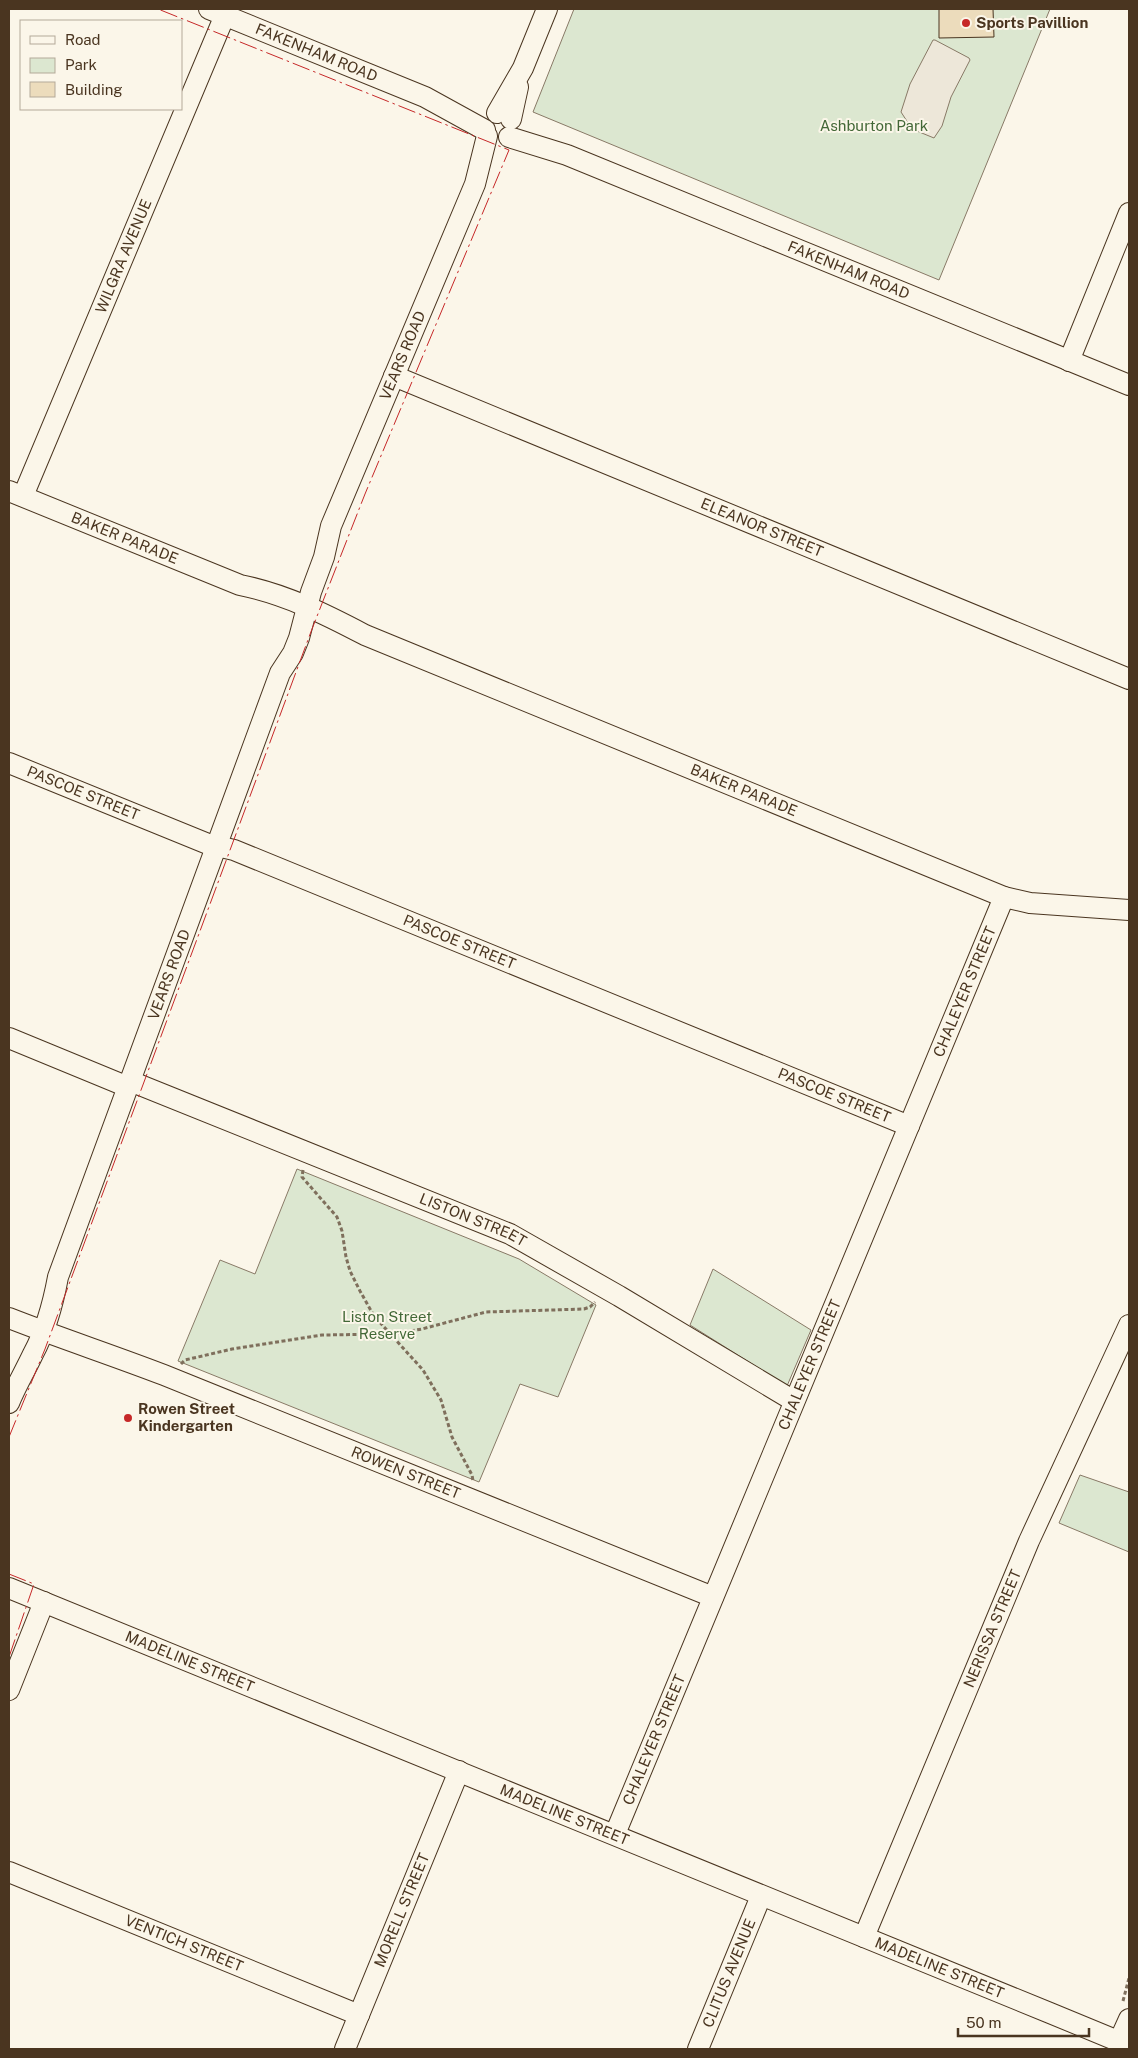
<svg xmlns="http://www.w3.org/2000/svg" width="1138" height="2058" font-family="'Public Sans',sans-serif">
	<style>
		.green { fill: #dce7d0; stroke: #887966 }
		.parking { fill: #ede7d9; stroke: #887966 }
		.building { fill: #ecdcbc; stroke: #4a3520 }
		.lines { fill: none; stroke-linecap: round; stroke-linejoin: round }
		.minor-casing { stroke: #4a3520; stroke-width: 22 }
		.path { stroke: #7f6f5c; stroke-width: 3; stroke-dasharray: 4 2.5; stroke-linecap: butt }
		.minor { stroke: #fbf6e9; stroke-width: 20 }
		.power { stroke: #c62828; stroke-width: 1; stroke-dasharray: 18 4 2.5 4; stroke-linecap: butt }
		.poi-dot { fill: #c62828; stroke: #fbf6e9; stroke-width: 2 }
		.labels { text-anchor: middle; stroke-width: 4; stroke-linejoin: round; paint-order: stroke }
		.poi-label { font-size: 15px; font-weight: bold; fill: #4a3520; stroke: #fbf6e9; text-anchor: start }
		.street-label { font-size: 15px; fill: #4a3520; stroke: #fbf6e9 }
		.park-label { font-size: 15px; fill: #436837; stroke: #fbf6e9 }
	</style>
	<rect width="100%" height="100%" fill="#fbf6e9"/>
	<!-- green -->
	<g class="green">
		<path d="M574,9H1050L939,280L533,112Z"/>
		<path d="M297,1169L519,1259L596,1305L558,1397L520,1384L479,1482L178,1361L220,1260L255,1274Z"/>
		<path d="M713,1269L811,1330L787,1386L690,1325Z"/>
		<path d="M1080,1475L1129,1492V1552L1059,1523Z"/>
	</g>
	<!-- parking -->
	<path class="parking" d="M933,40H935L969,58L970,60L951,97L942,126L934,138L912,129L901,112L910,84Z"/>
	<!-- building -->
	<path class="building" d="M939,9H993L994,37L939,38Z"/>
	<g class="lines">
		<!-- minor casing -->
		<g class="minor-casing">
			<g id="minor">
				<path id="s1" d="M209,9L425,97L485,130"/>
				<path d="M497,113L523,68L547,9"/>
				<path d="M511,119L518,87"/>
				<path id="s2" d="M509,137L567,155L1129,385"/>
				<path d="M1069,361L1129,213"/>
				<path id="s3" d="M394,376L1129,679"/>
				<path id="s4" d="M9,491L240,585C285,594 325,614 365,635L1004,897L1030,903L1129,910"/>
				<path id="s5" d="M23,496L225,15"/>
				<path id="s6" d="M9,763L208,844L234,850L909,1126"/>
				<path d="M9,1038L128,1087"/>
				<path id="s7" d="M130,1081L510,1234L619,1296L794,1401"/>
				<path id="s8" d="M9,1318C60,1338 112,1355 164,1375L713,1597"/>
				<path id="s9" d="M9,1403C16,1386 25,1371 33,1354C46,1330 53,1304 58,1277L280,673L293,653L299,638L311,592L324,557L331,526L475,184L487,136"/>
				<path id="s10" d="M9,1588L1050,2013L1113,2039L1129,2041"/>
				<path d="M9,1690L44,1602"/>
				<path id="s11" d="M615,1834L1004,897"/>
				<path id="s12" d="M9,1872L359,2015"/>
				<path id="s13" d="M864,1937L1029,1541L1129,1325"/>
				<path id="s14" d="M345,2049L459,1771"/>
				<path id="s15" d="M698,2049L761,1896"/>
				<path d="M1120,2049V2039L1129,2019"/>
			</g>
		</g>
		<!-- path -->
		<g class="path">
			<path d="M303,1170L302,1177L337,1217L342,1231L346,1257L350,1271L360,1291L374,1316L423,1370L441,1400L452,1437L472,1475L473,1481"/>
			<path d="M181,1364L185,1360L232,1349L322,1335L392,1334L422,1329L486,1312L584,1309L590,1307L595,1302"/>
			<path d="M1123,2001L1129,1978"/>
		</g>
		<!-- minor -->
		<use href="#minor" class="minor"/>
		<!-- power -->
		<g class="power">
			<path d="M9,1437L45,1349L312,629L365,494L509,150L158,9"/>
			<path d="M9,1574L34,1584L9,1657"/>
		</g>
	</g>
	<!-- markers -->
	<g class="poi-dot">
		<circle cx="966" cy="23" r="5"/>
		<circle cx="128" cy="1418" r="5"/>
	</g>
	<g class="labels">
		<!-- poi labels -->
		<g class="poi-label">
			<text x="976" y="28">Sports Pavillion</text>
			<text x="138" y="1414">Rowen Street<tspan x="138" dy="17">Kindergarten</tspan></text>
		</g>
		<!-- street labels -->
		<g class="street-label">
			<text dy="5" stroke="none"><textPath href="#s1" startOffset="116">FAKENHAM ROAD</textPath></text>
			<text dy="5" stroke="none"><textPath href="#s5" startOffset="260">WILGRA AVENUE</textPath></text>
			<text dy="5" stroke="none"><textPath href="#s2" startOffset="365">FAKENHAM ROAD</textPath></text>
			<text dy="5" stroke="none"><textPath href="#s9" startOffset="1121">VEARS ROAD</textPath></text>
			<text dy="5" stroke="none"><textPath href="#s3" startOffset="398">ELEANOR STREET</textPath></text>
			<text dy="5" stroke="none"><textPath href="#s4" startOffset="125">BAKER PARADE</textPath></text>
			<text dy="5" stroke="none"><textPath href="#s4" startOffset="794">BAKER PARADE</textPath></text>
			<text dy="5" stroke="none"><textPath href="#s6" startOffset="80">PASCOE STREET</textPath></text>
			<text dy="5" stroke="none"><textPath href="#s6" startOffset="485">PASCOE STREET</textPath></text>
			<text dy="5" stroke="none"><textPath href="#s9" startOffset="458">VEARS ROAD</textPath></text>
			<text dy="5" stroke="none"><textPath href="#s11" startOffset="912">CHALEYER STREET</textPath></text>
			<text dy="5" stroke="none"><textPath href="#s6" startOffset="890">PASCOE STREET</textPath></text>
			<text dy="5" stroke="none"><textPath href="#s7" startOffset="370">LISTON STREET</textPath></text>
			<text dy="5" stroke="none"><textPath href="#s11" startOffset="508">CHALEYER STREET</textPath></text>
			<text dy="5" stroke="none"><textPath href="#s8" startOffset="426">ROWEN STREET</textPath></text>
			<text dy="5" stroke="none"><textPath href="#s13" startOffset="334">NERISSA STREET</textPath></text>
			<text dy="5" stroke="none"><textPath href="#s10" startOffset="195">MADELINE STREET</textPath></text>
			<text dy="5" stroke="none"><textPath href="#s11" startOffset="102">CHALEYER STREET</textPath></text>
			<text dy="5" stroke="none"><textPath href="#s10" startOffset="600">MADELINE STREET</textPath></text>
			<text dy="5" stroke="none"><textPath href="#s14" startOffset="150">MORELL STREET</textPath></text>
			<text dy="5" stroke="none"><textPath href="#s12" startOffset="189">VENTICH STREET</textPath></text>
			<text dy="5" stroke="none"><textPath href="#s10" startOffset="1005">MADELINE STREET</textPath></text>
			<text dy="5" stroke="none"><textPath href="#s15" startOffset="82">CLITUS AVENUE</textPath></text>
		</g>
		<!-- park labels -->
		<g class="park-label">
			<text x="874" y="131">Ashburton Park</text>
			<text x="387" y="1322">Liston Street<tspan x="387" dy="17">Reserve</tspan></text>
		</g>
	</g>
	<!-- border -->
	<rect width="1138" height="2058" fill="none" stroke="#4a3520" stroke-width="20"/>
	<!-- legend -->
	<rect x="20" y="20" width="162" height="90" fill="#fbf6e9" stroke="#b4a999"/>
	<rect x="30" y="36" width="25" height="8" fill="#fbf6e9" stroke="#b4a999"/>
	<text x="65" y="45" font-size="15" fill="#4a3520">Road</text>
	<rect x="30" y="58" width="25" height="15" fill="#dce7d0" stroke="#b4a999"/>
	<text x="65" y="70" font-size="15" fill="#4a3520">Park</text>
	<rect x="30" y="82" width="25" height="15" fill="#ecdcbc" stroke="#b4a999"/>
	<text x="65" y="95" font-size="15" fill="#4a3520">Building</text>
	<!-- scale -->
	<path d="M958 2028v8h131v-8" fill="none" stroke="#4a3520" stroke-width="2.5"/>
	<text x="966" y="2028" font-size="15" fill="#4a3520" stroke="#fbf6e9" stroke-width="4" paint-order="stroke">50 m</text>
</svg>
